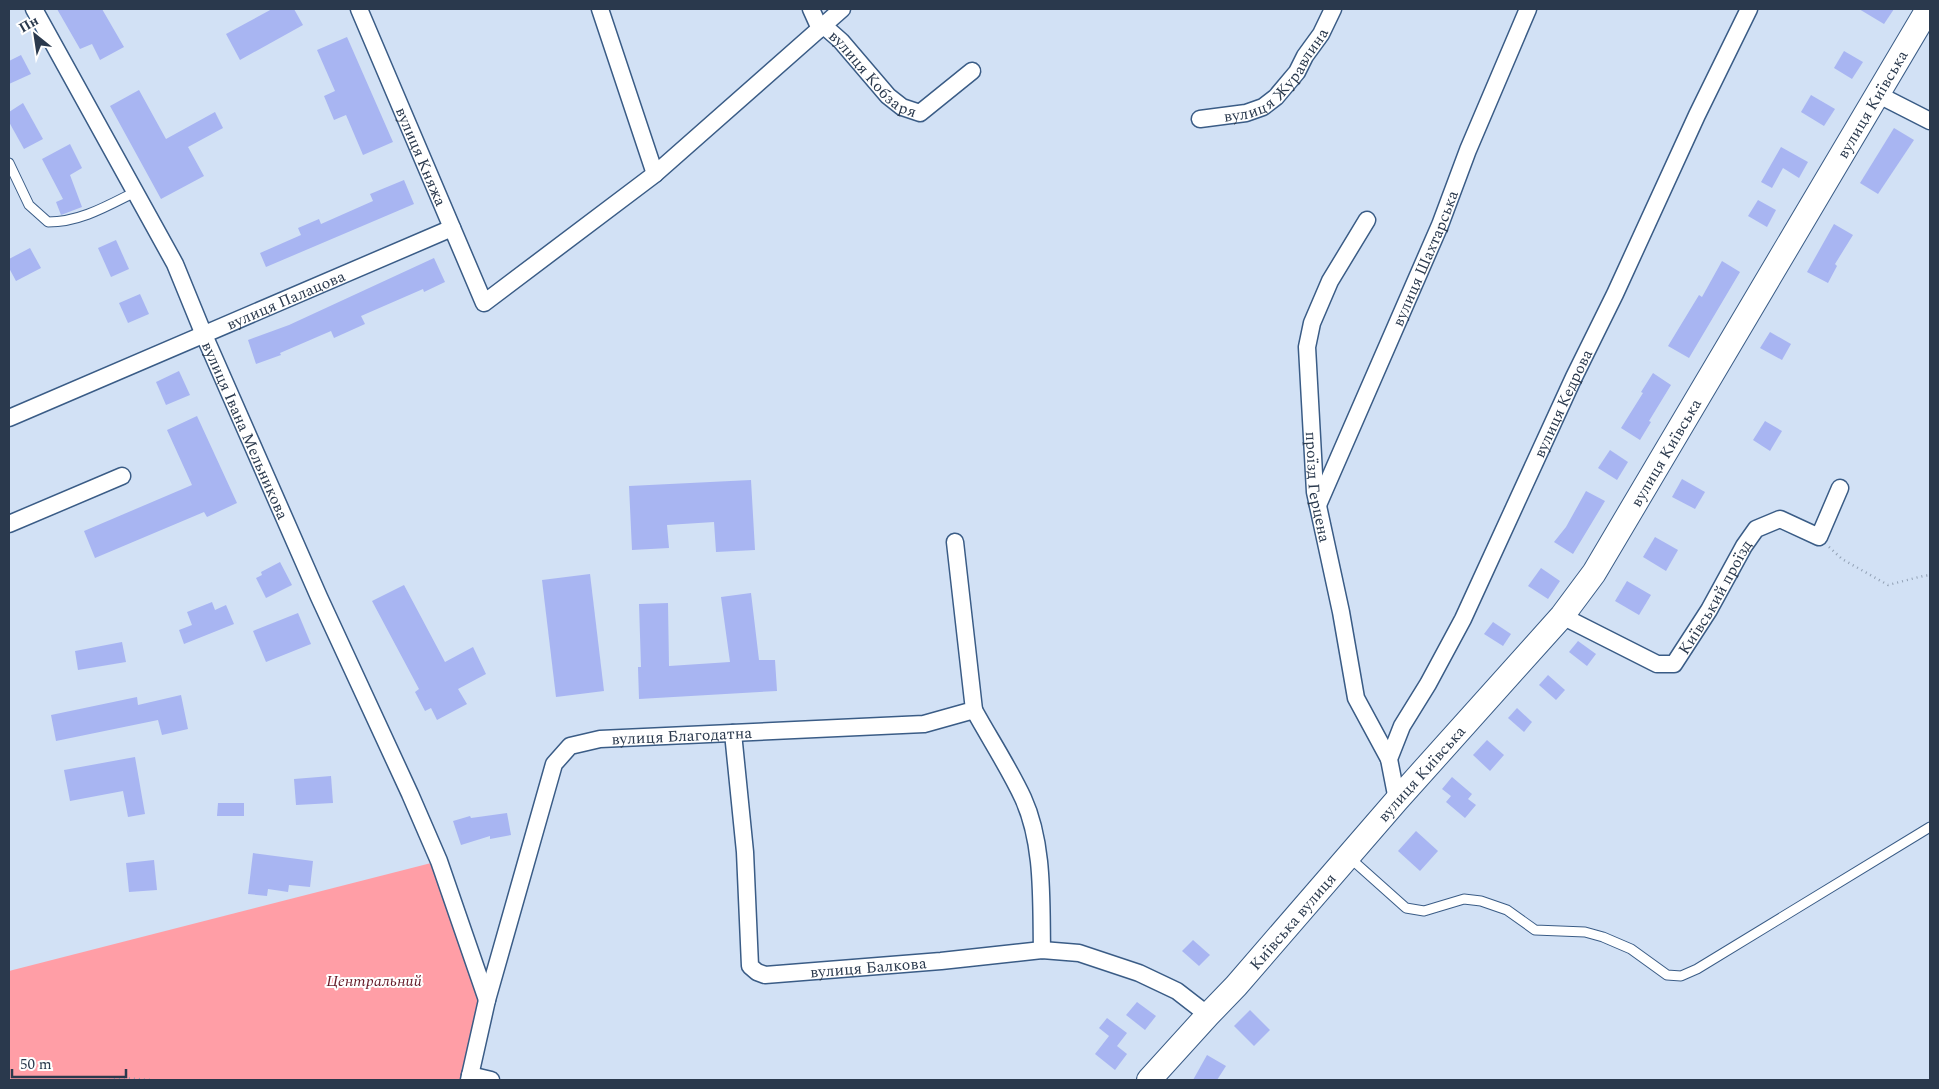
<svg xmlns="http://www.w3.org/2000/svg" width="1939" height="1089" font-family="Spectral,serif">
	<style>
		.green { fill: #ff9ea6 }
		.building { fill: #a8b5f2 }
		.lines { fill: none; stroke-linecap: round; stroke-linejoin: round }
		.lane-casing { stroke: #3a5c86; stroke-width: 11 }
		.street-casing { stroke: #3a5c86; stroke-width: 19 }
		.secondary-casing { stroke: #3a5c86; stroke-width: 26 }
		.path { stroke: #91a0b4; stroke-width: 2.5; stroke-dasharray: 1 4; stroke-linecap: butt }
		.lane { stroke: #fff; stroke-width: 9 }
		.street { stroke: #fff; stroke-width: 16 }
		.secondary { stroke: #fff; stroke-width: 24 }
		.labels { text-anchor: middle; stroke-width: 4; stroke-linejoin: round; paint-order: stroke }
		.street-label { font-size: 16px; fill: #2a394d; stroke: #fff }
		.park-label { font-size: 16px; font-style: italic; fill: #651a27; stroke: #fff }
	</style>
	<rect width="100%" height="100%" fill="#d2e1f5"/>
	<!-- green -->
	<path class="green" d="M439,861L487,1000L469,1080H9V971Z"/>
	<!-- building -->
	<g class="building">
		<path d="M57,9H102L124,47L100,60L92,44L80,49Z"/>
		<path d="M272,9H294L303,25L240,60L226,34Z"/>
		<path d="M1859,9H1894L1884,24Z"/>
		<path d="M347,37L393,142L363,155L346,115L334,120L324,96L335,91L317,50Z"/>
		<path d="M1844,51L1863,62L1852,79L1834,68Z"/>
		<path d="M21,55L31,74L9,84V61Z"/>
		<path d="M139,90L166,139L215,112L223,128L188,147L204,176L161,199L110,106Z"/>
		<path d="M1811,95L1835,109L1824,126L1801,112Z"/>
		<path d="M23,103L43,139L24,149L9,122V112Z"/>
		<path d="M1894,128L1914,140L1878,194L1860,183Z"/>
		<path d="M70,144L82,168L70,175L82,207L61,215L56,202L63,199L42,159Z"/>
		<path d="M1781,147L1808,162L1799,178L1783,168L1772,188L1761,182Z"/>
		<path d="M404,180L414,204L266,267L260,253L301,235L298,228L319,219L321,224L373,201L370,194Z"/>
		<path d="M1758,200L1776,210L1767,227L1748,216Z"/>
		<path d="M1834,224L1853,235L1835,264L1837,266L1828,283L1807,272Z"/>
		<path d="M116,240L129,269L111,277L98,248Z"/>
		<path d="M30,248L41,268L16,281L9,268V259Z"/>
		<path d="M434,258L445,282L424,292L423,289L361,316L365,324L334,338L331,331L280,353L281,355L256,364L248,340L289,325Z"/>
		<path d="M1722,261L1740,272L1689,358L1668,346L1699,295L1702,297Z"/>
		<path d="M140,294L149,314L128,323L119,303Z"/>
		<path d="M1770,332L1791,344L1782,360L1760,348Z"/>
		<path d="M179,371L190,395L166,405L156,382Z"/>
		<path d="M1653,373L1671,385L1649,421L1651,422L1640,440L1621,428L1643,393L1641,392Z"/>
		<path d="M197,416L237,503L207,517L204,512L95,558L84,531L192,485L167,430Z"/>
		<path d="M1765,421L1782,431L1770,451L1753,440Z"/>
		<path d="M1610,450L1628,462L1617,480L1598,468Z"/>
		<path d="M1682,479L1705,492L1695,509L1672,497Z"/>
		<path d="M751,480L755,550L716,552L714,522L667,525L669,548L632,550L629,486Z"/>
		<path d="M1586,491L1605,501L1573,554L1554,542L1566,527Z"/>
		<path d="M1655,537L1678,550L1666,571L1643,557Z"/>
		<path d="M280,562L292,585L266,598L256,578L262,575L261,572Z"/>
		<path d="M1541,568L1560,581L1548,599L1528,586Z"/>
		<path d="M590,574L604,691L556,697L542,580Z"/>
		<path d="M1627,581L1651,595L1639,615L1615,601Z"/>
		<path d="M404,585L445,662L473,647L486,674L458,689L467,704L437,720L431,708L425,711L415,692L419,689L372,601Z"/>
		<path d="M751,593L759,660H775L777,691L639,699L638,667H641L639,604L668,603L669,666L730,662L721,597Z"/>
		<path d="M212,602L215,610L226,605L234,624L184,644L179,630L192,625L187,612Z"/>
		<path d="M298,613L311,644L266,662L253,631Z"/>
		<path d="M1493,622L1511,634L1503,646L1484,634Z"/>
		<path d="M1578,641L1596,654L1587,666L1569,652Z"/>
		<path d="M122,642L126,662L78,670L75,651Z"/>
		<path d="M1548,675L1565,690L1556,700L1539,685Z"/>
		<path d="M181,695L188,729L162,735L158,720L56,741L51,715L137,697L138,705Z"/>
		<path d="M1517,708L1532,722L1524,732L1508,718Z"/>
		<path d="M1487,740L1504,755L1490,771L1473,755Z"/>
		<path d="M135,757L145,814L128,817L123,791L70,801L64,770Z"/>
		<path d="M331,776L333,803L296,805L294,779Z"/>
		<path d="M1452,777L1472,794L1468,799L1476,805L1465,818L1446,802L1451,796L1442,789Z"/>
		<path d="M218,803H244V816H217Z"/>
		<path d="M507,813L511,835L490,839V836L461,845L453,821L470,816L471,818Z"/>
		<path d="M1416,831L1438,851L1420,871L1398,851Z"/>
		<path d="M253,853L313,861L310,887L289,885L288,892L268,889L267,896L248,894Z"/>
		<path d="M154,860L157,890L129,892L126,863Z"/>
		<path d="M1193,940L1210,955L1199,966L1182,951Z"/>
		<path d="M1137,1002L1156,1016L1145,1030L1126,1015Z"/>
		<path d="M1250,1010L1270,1030L1254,1046L1234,1026Z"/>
		<path d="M1107,1018L1127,1033L1117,1046L1127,1054L1115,1070L1095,1054L1109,1036L1099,1028Z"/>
		<path d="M1207,1055L1226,1066L1217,1080H1193Z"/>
	</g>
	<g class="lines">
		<!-- lane casing -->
		<g class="lane-casing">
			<g id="lane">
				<path d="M9,163L29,205L48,222C80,222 107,206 135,192"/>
				<path d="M1350,858L1406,908L1424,911L1464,899L1481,901L1507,910L1535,930L1585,932L1603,937L1631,949L1667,975L1681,976L1697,969L1930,827"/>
			</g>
		</g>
		<!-- street casing -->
		<g class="street-casing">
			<g id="street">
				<path id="s1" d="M34,9L175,264L204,335L319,597L410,794L439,861L487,1000"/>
				<path id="s2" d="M359,9L484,303L655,174L842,9"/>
				<path d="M600,9L655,174"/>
				<path d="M811,9L820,29"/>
				<path id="s3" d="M824,26L841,41L888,96L902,107L920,113L972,71"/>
				<path d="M1877,94L1930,121"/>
				<path id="s4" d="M1200,119L1246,113L1263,107L1276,97L1297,72L1305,56L1321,34L1333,9"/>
				<path id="s5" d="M1367,220L1330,281L1312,323L1307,347L1315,492L1341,612L1356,698L1389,759"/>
				<path id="s6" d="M9,418L452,228"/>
				<path id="s7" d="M1318,505L1440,225L1468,150L1528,9"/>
				<path d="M9,524L122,476"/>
				<path id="s8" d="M1562,616L1657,664H1674L1709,610L1744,546L1756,529L1780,519L1819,537L1840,488"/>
				<path d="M974,710C990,739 1009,768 1023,798C1044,844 1041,900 1042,950"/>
				<path id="s9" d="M733,733L745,852L750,966L757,972L765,975L941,961L1042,950L1079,953L1139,973L1177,991L1208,1015"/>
				<path id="s10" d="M1397,800L1389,759L1402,726L1428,684L1463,619L1574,377L1615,294L1697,115L1749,9"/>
				<path d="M470,1075L491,1080"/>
				<path id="s11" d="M469,1080L487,1000L554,764L570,746L600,739L924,724L974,710L955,542"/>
			</g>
		</g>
		<!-- secondary casing -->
		<g class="secondary-casing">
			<g id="secondary">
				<path id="s12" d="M1149,1080L1208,1015L1236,986L1397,800L1562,616L1594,573L1928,9"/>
			</g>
		</g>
		<!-- path -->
		<g class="path">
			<path d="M1829,547L1842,559L1888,585L1923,576L1930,575"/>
			<path d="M109,1080L124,1078L152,1080"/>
		</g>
		<!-- lane -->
		<use href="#lane" class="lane"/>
		<!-- street -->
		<use href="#street" class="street"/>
		<!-- secondary -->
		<use href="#secondary" class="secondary"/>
	</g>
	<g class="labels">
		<!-- street labels -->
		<g class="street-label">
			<text dy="6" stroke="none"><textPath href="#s3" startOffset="69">вулиця Кобзаря</textPath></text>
			<text dy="6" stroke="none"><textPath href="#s4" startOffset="94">вулиця Журавлина</textPath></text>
			<text dy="6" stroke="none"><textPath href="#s12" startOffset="1220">вулиця Київська</textPath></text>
			<text dy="6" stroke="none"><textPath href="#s2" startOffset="160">вулиця Княжа</textPath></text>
			<text dy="6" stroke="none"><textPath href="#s7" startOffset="269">вулиця Шахтарська</textPath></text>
			<text dy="6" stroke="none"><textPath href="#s6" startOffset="301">вулиця Палацова</textPath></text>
			<text dy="6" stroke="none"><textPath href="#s10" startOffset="438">вулиця Кедрова</textPath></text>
			<text dy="6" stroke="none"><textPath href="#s1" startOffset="472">вулиця Івана Мельникова</textPath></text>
			<text dy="6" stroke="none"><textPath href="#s12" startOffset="815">вулиця Київська</textPath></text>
			<text dy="6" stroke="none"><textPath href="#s5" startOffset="282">проїзд Герцена</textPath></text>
			<text dy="6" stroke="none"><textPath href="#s8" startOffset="202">Київський проїзд</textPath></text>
			<text dy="6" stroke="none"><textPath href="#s11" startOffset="464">вулиця Благодатна</textPath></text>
			<text dy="6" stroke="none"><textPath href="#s12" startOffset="410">вулиця Київська</textPath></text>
			<text dy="6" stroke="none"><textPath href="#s12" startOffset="214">Київська вулиця</textPath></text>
			<text dy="6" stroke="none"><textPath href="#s9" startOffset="355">вулиця Балкова</textPath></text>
		</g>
		<!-- park labels -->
		<g class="park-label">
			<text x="374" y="986">Центральний</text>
		</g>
	</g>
	<!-- border -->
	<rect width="1939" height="1089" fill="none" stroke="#2a394d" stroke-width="20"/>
	<!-- north arrow -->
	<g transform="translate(35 35) rotate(330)" stroke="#ffffff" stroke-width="4" paint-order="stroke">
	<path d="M0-4L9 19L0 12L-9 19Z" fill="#2a394d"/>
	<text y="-8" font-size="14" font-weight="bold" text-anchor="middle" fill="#2a394d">Пн</text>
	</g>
	<!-- scale -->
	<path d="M12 1069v8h114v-8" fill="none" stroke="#2a394d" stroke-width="2.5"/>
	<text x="20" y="1069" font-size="15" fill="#2a394d" stroke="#ffffff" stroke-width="4" paint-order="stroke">50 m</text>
</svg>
